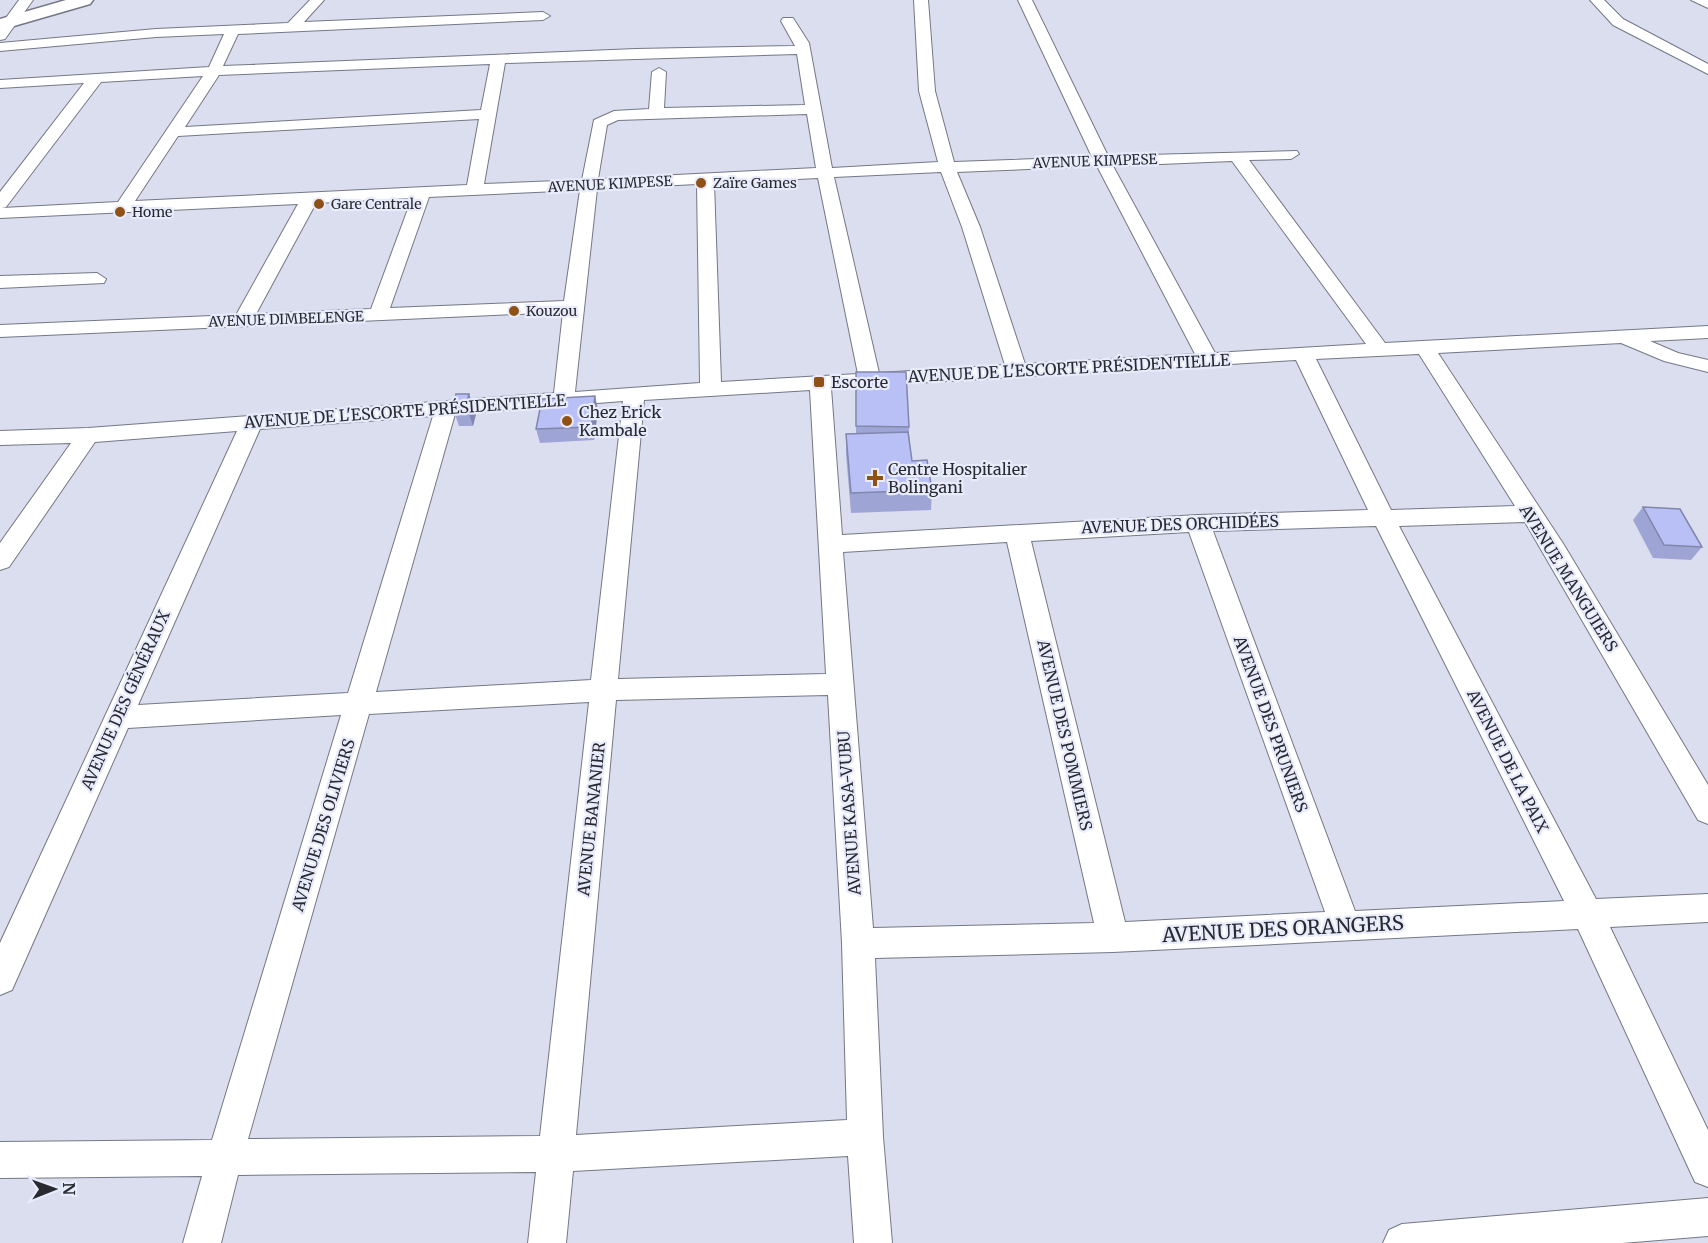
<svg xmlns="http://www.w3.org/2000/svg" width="1708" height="1243" font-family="Merriweather,serif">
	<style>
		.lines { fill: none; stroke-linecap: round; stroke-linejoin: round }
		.minor-casing { stroke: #747786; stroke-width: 2 }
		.secondary-casing { stroke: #747786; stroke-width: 3 }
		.minor { fill: #fff; fill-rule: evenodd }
		.secondary { fill: #fff; fill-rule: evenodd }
		.wall { fill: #9ea5d4 }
		.shaded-wall { fill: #8186ac }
		.building { fill: #b8c0f6; stroke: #8186ac; stroke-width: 1.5 }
		.poi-dot { fill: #905117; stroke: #e8ebfc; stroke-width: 2 }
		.labels { text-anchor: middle; stroke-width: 4.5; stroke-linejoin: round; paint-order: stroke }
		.far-street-label { font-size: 14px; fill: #292a30; stroke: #e8ebfc }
		.far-poi-label { font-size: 14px; fill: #292a30; stroke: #e8ebfc; text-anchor: start }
		.street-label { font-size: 16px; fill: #292a30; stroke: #e8ebfc }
		.poi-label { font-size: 16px; fill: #292a30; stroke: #e8ebfc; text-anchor: start }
		.near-street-label { font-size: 20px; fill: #292a30; stroke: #e8ebfc }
	</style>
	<rect width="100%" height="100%" fill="#dbdeef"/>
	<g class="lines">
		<!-- minor casing -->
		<g class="minor-casing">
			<g id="minor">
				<path d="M19,0H33L5,39L0,40V26Z"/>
				<path d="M310,0H324L304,22L543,12L550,16L543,20L238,34L223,66L636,49L795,46L781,21L783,18H793L809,43L832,168L938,162L919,91L914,0H928L935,91L954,162L1092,157L1018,0H1032L1108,156L1297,151L1299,154L1291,159L1249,160L1385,343L1708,326V338L1650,341L1678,353L1708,360V372L1664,361L1621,343L1438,353L1564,545L1708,785V824L1698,820L1525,522L1399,526L1596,899L1708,894V922L1610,927L1708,1130V1187L1695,1182L1578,929L1113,952L875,958L883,1137L892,1243H854L848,1156L573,1171L566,1243H528L536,1172L238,1175L221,1243H183L202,1176L0,1178V1142L212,1140L341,715L128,728L12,990L0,995V943L237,431L95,442L9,567L0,570V543L71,443L0,445V431L88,428L554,393L563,312L0,337V325L236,315L298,204L0,218V192L84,83L0,88V80L209,67L224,34L156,37L0,51V43L156,29L288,23ZM797,54L805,105L664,108L666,72L659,68L652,72L649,109L614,111L594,120L582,180L484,184L505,63ZM490,64L481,110L185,127L219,75ZM203,76L118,202L2,208L6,207L101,82ZM807,114L816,168L598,179L607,125L618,120ZM479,119L467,185L135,201L178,136ZM1232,161L1366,344L1215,353L1113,166ZM1097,166L1195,354L1025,364L980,227L957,172ZM941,172L962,227L1005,365L879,373L834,177ZM818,178L858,374L721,382L714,183ZM697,184L700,383L575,392L597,189ZM580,190L564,301L390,308L429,197ZM412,198L371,309L256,314L316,203ZM1419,354L1515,506L1391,510L1316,359ZM1296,360L1368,510L1198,515L842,535L831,388ZM810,390L826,674L618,679L644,400ZM623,401L591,680L376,692L455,414ZM433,416L348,693L138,705L260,429ZM1376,526L1564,901L1355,911L1213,531ZM1189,532L1325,912L1125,922L1031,541ZM1007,542L1094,923L873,928L843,552ZM828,695L842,943L847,1120L576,1135L616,700ZM589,702L540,1136L248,1139L369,714Z"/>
				<path d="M1590,0H1604L1623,19L1708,64V74L1613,25Z"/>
				<path d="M1691,0H1708V8Z"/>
				<path d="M97,273L106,279L104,283L0,288V276Z"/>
				<path d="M1708,1198V1236L1622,1243H1383L1389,1230L1402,1224Z"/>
			</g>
		</g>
		<!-- secondary casing -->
		<g class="secondary-casing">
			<path id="secondary" d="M66,0H93L90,4L0,30V19Z"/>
		</g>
		<!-- minor -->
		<use href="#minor" class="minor"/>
		<!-- secondary -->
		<use href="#secondary" class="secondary"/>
	</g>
	<!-- wall -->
	<g class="wall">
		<path d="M856,372L909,427V434L912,461L932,490L931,510L851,513L846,454V434H856Z"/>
		<path d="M469,394L476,414L473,426H459L452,406Z"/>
		<path d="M595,396L598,410L594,440L540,443L536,429Z"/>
		<path d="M1643,507L1702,547L1691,560L1653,558L1633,520Z"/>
	</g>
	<!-- shaded-wall -->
	<g class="shaded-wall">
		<path d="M469,394L476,414L473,426L466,405Z"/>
		<path d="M595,396L598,410L594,440L591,427Z"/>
	</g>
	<!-- building -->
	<g class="building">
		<path d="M856,372H906L909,427L856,426Z"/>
		<path d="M456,394H469L466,405L452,406Z"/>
		<path d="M595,396L591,427L536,429L542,399Z"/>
		<path d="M908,432L912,461L927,460L932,490L851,493L846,434Z"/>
		<path d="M1643,507L1680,509L1702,547L1664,545Z"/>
	</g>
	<!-- markers -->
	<g class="poi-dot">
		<circle cx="701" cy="183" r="6"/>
		<circle cx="319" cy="204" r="6"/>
		<circle cx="120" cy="212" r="6"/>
		<circle cx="514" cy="311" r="6"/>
		<rect x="813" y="376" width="12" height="12" rx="3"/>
		<circle cx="567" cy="421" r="6"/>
		<path d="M872 469h6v6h6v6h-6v6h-6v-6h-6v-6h6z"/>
	</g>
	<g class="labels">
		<!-- far-street labels -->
		<g class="far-street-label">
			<text transform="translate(1095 161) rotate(-2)" y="5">AVENUE KIMPESE</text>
			<text transform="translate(610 184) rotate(-3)" y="5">AVENUE KIMPESE</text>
			<text transform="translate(286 319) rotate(-2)" y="5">AVENUE DIMBELENGE</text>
		</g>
		<!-- far-poi labels -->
		<g class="far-poi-label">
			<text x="713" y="188">Zaïre Games</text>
			<text x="331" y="209">Gare Centrale</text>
			<text x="132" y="217">Home</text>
			<text x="526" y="316">Kouzou</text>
		</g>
		<!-- street labels -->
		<g class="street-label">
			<text transform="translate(1069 368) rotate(-3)" y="6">AVENUE DE L'ESCORTE PRÉSIDENTIELLE</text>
			<text transform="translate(405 411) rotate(-4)" y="6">AVENUE DE L'ESCORTE PRÉSIDENTIELLE</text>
			<text transform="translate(1180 524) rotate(-2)" y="6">AVENUE DES ORCHIDÉES</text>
			<text transform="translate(1569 578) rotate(58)" y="6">AVENUE MANGUIERS</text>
			<text transform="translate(125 700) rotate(-66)" y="6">AVENUE DES GÉNÉRAUX</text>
			<text transform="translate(1271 724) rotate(70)" y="6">AVENUE DES PRUNIERS</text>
			<text transform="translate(1065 735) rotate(77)" y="6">AVENUE DES POMMIERS</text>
			<text transform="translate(1508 761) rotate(63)" y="6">AVENUE DE LA PAIX</text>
			<text transform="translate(849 813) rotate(-94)" y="6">AVENUE KASA-VUBU</text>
			<text transform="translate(591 819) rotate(-84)" y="6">AVENUE BANANIER</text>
			<text transform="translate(323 825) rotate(-73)" y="6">AVENUE DES OLIVIERS</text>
		</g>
		<!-- poi labels -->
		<g class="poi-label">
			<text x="831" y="388">Escorte</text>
			<text x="579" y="418">Chez Erick<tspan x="579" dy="18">Kambale</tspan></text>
			<text x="888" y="475">Centre Hospitalier<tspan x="888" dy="18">Bolingani</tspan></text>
		</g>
		<!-- near-street labels -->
		<g class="near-street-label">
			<text transform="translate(1283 929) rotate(-3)" y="7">AVENUE DES ORANGERS</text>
		</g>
	</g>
	<!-- north arrow -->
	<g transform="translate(54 1189) rotate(89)" stroke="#e8ebfc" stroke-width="4.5" paint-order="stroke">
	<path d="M0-4.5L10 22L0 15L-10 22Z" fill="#292a30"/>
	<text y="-9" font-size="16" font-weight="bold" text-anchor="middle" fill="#292a30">N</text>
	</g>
</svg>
